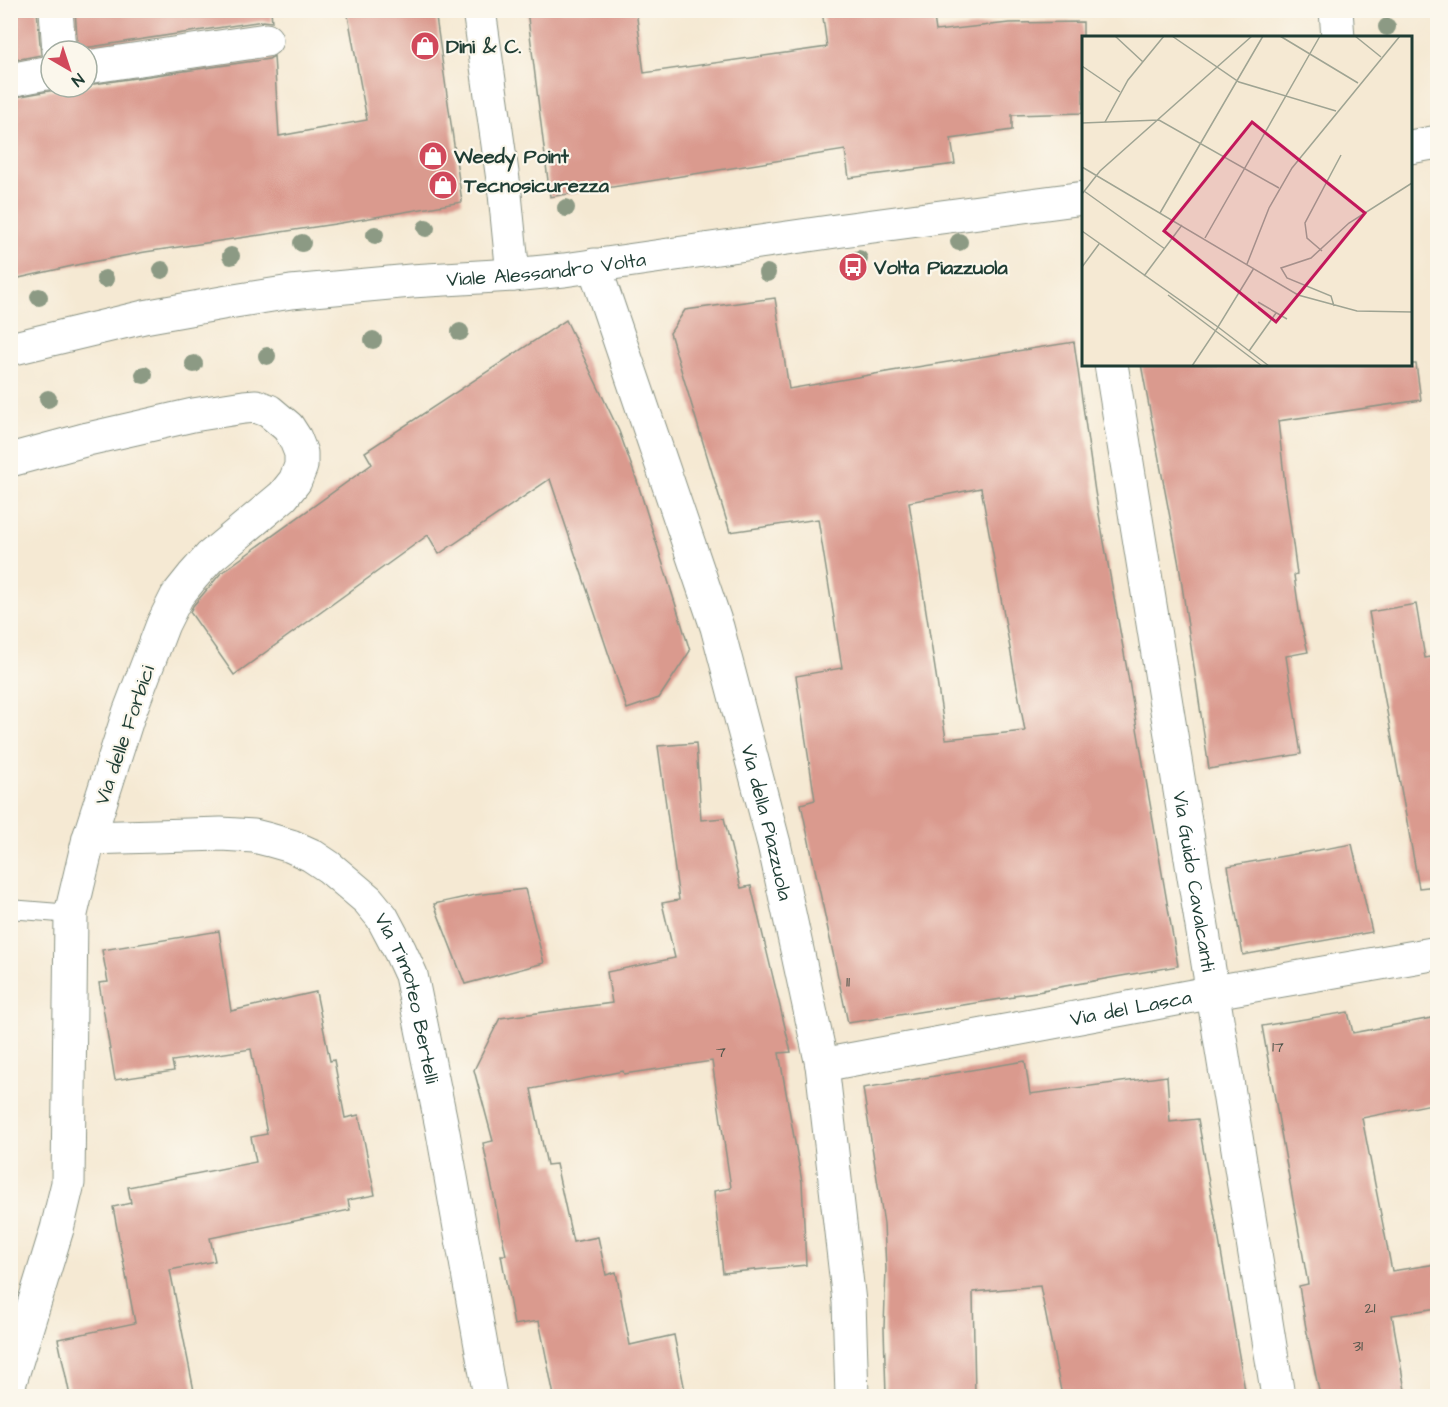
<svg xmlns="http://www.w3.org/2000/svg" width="1448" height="1407" font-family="'Architects Daughter',sans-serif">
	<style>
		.building { fill: #da9a8e; fill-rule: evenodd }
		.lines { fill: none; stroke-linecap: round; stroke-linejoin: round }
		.lane-casing { stroke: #8a9384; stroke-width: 20 }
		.street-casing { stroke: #8a9384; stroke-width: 35 }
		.secondary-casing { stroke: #8a9384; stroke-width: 35 }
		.lane { stroke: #fff; stroke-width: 18 }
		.street { stroke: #fff; stroke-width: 33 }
		.secondary { stroke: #fff; stroke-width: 33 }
		.tree { fill: #8c9a84 }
		.labels { text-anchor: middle; stroke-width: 4.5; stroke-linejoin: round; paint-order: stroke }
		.number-label { font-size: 16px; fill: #4e544a }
		.poi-label { font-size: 20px; font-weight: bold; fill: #1f3d34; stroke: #fbf7ec; text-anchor: start }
		.street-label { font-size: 20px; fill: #1f3d34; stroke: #fbf7ec }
		.inset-road { fill: none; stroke: #9fa493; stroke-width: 1.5 }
		.view { fill: #c2185b; fill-opacity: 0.15; stroke: #c2185b; stroke-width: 3 }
		.inset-edge { fill: none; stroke: #1f3d34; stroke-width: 3 }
	</style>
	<rect width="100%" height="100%" fill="#fbf7ec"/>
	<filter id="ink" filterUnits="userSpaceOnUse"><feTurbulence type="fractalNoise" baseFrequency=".0167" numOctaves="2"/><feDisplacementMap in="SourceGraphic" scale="12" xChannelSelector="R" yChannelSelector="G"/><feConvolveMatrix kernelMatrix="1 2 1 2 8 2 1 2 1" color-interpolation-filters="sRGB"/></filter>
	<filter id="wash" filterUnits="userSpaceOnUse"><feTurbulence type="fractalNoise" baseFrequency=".008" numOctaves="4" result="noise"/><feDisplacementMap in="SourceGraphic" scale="24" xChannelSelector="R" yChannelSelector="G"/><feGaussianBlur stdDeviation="1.35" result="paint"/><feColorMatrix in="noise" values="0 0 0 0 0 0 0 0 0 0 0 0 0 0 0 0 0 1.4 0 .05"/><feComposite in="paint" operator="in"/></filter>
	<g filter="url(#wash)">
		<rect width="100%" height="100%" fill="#f5e9d3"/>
		<g id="blocks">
			<!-- building -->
			<g class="building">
				<path d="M10,10H37L41,55L10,61Z"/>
				<path d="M75,10H271L272,22L263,21L84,48L78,51Z"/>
				<path d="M347,10H435L462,202L335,224L145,252L81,264L10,280V98L55,90L62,87H87V85L269,59L274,56L279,136L367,120Z"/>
				<path d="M527,10H636L644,73L827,47L822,10H933L936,31L1009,23L1083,22V113L1012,115V130L951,139L955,164L849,178L845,150L550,197Z"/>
				<path d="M775,298L789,389L892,371L1074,342L1095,492L1126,664L1178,966L1043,990V991L1014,995V997L848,1023L801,804L815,800L796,676L842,668L818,519L730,532L670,333L685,310ZM981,488L1025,731L946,739L909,502Z"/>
				<path d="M566,320L619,431L637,481L690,651L659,698L627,709L550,479L439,554L428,535L234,675L190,612L193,606L221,573L372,464L365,452Z"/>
				<path d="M1141,364H1416L1421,400L1278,421L1285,485L1297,574L1294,575L1300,618L1308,652L1286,656L1301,754L1209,769L1179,565Z"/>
				<path d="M1416,604L1425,658L1437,656V886L1419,888L1369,612Z"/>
				<path d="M696,743L701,820L724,818L741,888L751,886L791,1052L779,1053L802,1182L806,1265L723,1273L714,1191L731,1188L712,1061L624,1074L623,1071L531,1089L547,1165L556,1164L573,1242L598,1237L606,1275L616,1272L630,1345L674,1335L686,1396H554L539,1321L514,1325L501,1255H506L483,1143L493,1141L474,1070L500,1018L612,1003L607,972L675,958L662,903L679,900L658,746Z"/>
				<path d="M1352,844L1372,932L1243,955L1228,866Z"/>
				<path d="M525,889L544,963L465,984L434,904L475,895Z"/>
				<path d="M219,931L231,1011L316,992L330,1061L334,1060L345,1118L359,1115L375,1195L348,1200L350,1210L210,1238L215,1261L170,1270L195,1396H70L58,1339L135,1323L113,1207L131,1203L128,1187L256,1162L251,1137L267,1134L251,1049L172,1061L174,1071L115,1080L99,983L108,982L102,950Z"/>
				<path d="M1348,1012L1353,1033L1437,1017V1103L1362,1118L1392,1271L1437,1264V1308L1392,1315L1406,1396H1320L1306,1328L1299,1286L1308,1284L1262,1026Z"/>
				<path d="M1025,1061L1030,1094L1167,1076L1170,1122L1198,1119L1246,1396H1062L1040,1286L973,1292L975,1396H886L884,1328L886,1269L884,1224L863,1088Z"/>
			</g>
		</g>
	</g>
	<g filter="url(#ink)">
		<use href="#blocks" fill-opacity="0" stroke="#8a9384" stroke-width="1.5"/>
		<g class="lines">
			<!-- lane casing -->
			<g class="lane-casing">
				<path id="lane" d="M10,909L71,914"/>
			</g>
			<!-- street casing -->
			<g class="street-casing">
				<g id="street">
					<path d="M56,10L59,51"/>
					<path d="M1336,10L1338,38"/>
					<path d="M87,67L266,40"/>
					<path d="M10,80L51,72"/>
					<path id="s1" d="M594,265L717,627L774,844L822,1065L849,1302L852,1396"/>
					<path id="s2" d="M1111,364L1278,1396"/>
					<path d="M10,460L88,439L193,415L244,407L256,406L269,411L288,427L295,438L301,453V466L295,481L283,496L210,557L193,576L177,596L163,624L129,713L89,838L71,914L68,1183L57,1229L10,1382"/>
					<path id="s3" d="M89,838L221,834L254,836L270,840L291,846L311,855L329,867L368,900L382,917L400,951L411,975L442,1127L490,1396"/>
					<path id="s4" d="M822,1065L1214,992L1438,953"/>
				</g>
			</g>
			<!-- secondary casing -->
			<g class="secondary-casing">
				<g id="secondary">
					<path d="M479,10L505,194L513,275"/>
					<path d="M1410,147L1438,142"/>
					<path id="s5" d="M10,349L144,317L228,302L291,292L411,281L513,275L564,270L843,230L1084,198"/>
				</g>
			</g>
			<!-- lane -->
			<use href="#lane" class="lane"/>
			<!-- street -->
			<use href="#street" class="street"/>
			<!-- secondary -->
			<use href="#secondary" class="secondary"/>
		</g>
		<!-- trees -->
		<g class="tree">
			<circle cx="1387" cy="27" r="9"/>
			<circle cx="566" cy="208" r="9"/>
			<circle cx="426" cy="228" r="9"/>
			<circle cx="375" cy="235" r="9"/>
			<circle cx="959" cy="242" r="9"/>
			<circle cx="302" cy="243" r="9"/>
			<circle cx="231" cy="256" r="9"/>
			<circle cx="859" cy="259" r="9"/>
			<circle cx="162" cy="270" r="9"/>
			<circle cx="767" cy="273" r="9"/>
			<circle cx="105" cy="279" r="9"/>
			<circle cx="39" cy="297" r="9"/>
			<circle cx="460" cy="332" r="9"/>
			<circle cx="373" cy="340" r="9"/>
			<circle cx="267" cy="356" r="9"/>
			<circle cx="194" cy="364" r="9"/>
			<circle cx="144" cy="375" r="9"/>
			<circle cx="48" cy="399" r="9"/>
		</g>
	</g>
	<!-- icons -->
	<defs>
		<g id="shop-disc" transform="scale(1.5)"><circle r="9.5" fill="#d1495b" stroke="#fbf7ec"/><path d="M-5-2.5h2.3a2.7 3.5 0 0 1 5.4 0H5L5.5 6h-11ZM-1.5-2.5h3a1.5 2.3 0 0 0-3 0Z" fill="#fff"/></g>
		<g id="bus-disc" transform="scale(1.5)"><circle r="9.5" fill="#d1495b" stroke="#fbf7ec"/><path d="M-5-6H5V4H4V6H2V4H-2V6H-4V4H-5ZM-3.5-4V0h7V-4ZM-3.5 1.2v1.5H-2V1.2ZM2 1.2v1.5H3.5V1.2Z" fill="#fff"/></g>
	</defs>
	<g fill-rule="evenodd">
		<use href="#shop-disc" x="425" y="46"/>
		<use href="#shop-disc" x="433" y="156"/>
		<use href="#shop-disc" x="443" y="185"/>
		<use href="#bus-disc" x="853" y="267"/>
	</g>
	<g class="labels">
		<!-- number labels -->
		<g class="number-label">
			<text x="848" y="987">11</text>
			<text x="1278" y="1052">17</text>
			<text x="721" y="1057">7</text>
			<text x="1370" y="1313">21</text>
			<text x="1358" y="1351">31</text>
		</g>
		<!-- poi labels -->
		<g class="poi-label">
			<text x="446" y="53">Dini &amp; C.</text>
			<text x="454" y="163">Weedy Point</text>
			<text x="464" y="192">Tecnosicurezza</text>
			<text x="874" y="274">Volta Piazzuola</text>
		</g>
		<!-- street labels -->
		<g class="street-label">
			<text dy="7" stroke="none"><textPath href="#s5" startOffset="543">Viale Alessandro Volta</textPath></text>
			<text transform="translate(124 735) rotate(-71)" y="7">Via delle Forbici</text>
			<text dy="7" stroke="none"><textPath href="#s1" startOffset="584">Via della Piazzuola</textPath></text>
			<text dy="7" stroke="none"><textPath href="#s2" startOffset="524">Via Guido Cavalcanti</textPath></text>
			<text dy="7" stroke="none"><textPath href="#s3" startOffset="406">Via Timoteo Bertelli</textPath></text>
			<text dy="7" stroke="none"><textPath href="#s4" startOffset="314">Via del Lasca</textPath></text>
		</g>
	</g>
	<!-- overview -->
	<g transform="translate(1082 36)">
		<rect width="330" height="330" fill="#f5e9d3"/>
		<path class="inset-road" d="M33,0L61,26M90,0L157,46L254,75M198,0L276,47M273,0L299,21M0,30L38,56M23,86L46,44L82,0M0,87L77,84L197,152M0,131L216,259L275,275L330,276M2,155L83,213M0,158L18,135L170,0M78,177L181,0M0,195L136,291L172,232M123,202L238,0M240,215L225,202L223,187L259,119M165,228L187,172L210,132L318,0M0,231L17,208M62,240L100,189M86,259L180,330M176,266L205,283M252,270L249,260L205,242L199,232L229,222L267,187L330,147M167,315L194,277M110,330L136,291L187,330"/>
		<path class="view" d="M170,86L283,177L194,286L82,195Z"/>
		<rect width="330" height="330" class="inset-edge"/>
	</g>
	<!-- margin -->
	<rect width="1448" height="1407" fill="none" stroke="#fbf7ec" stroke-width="36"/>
	<!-- north arrow -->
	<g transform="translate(69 69) rotate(141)"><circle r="28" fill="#fbf7ec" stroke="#a3ada2" stroke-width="1.5"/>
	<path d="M0-4.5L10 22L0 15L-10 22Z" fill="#d1495b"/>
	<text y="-9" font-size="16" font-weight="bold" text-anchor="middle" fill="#1f3d34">N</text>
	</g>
</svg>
